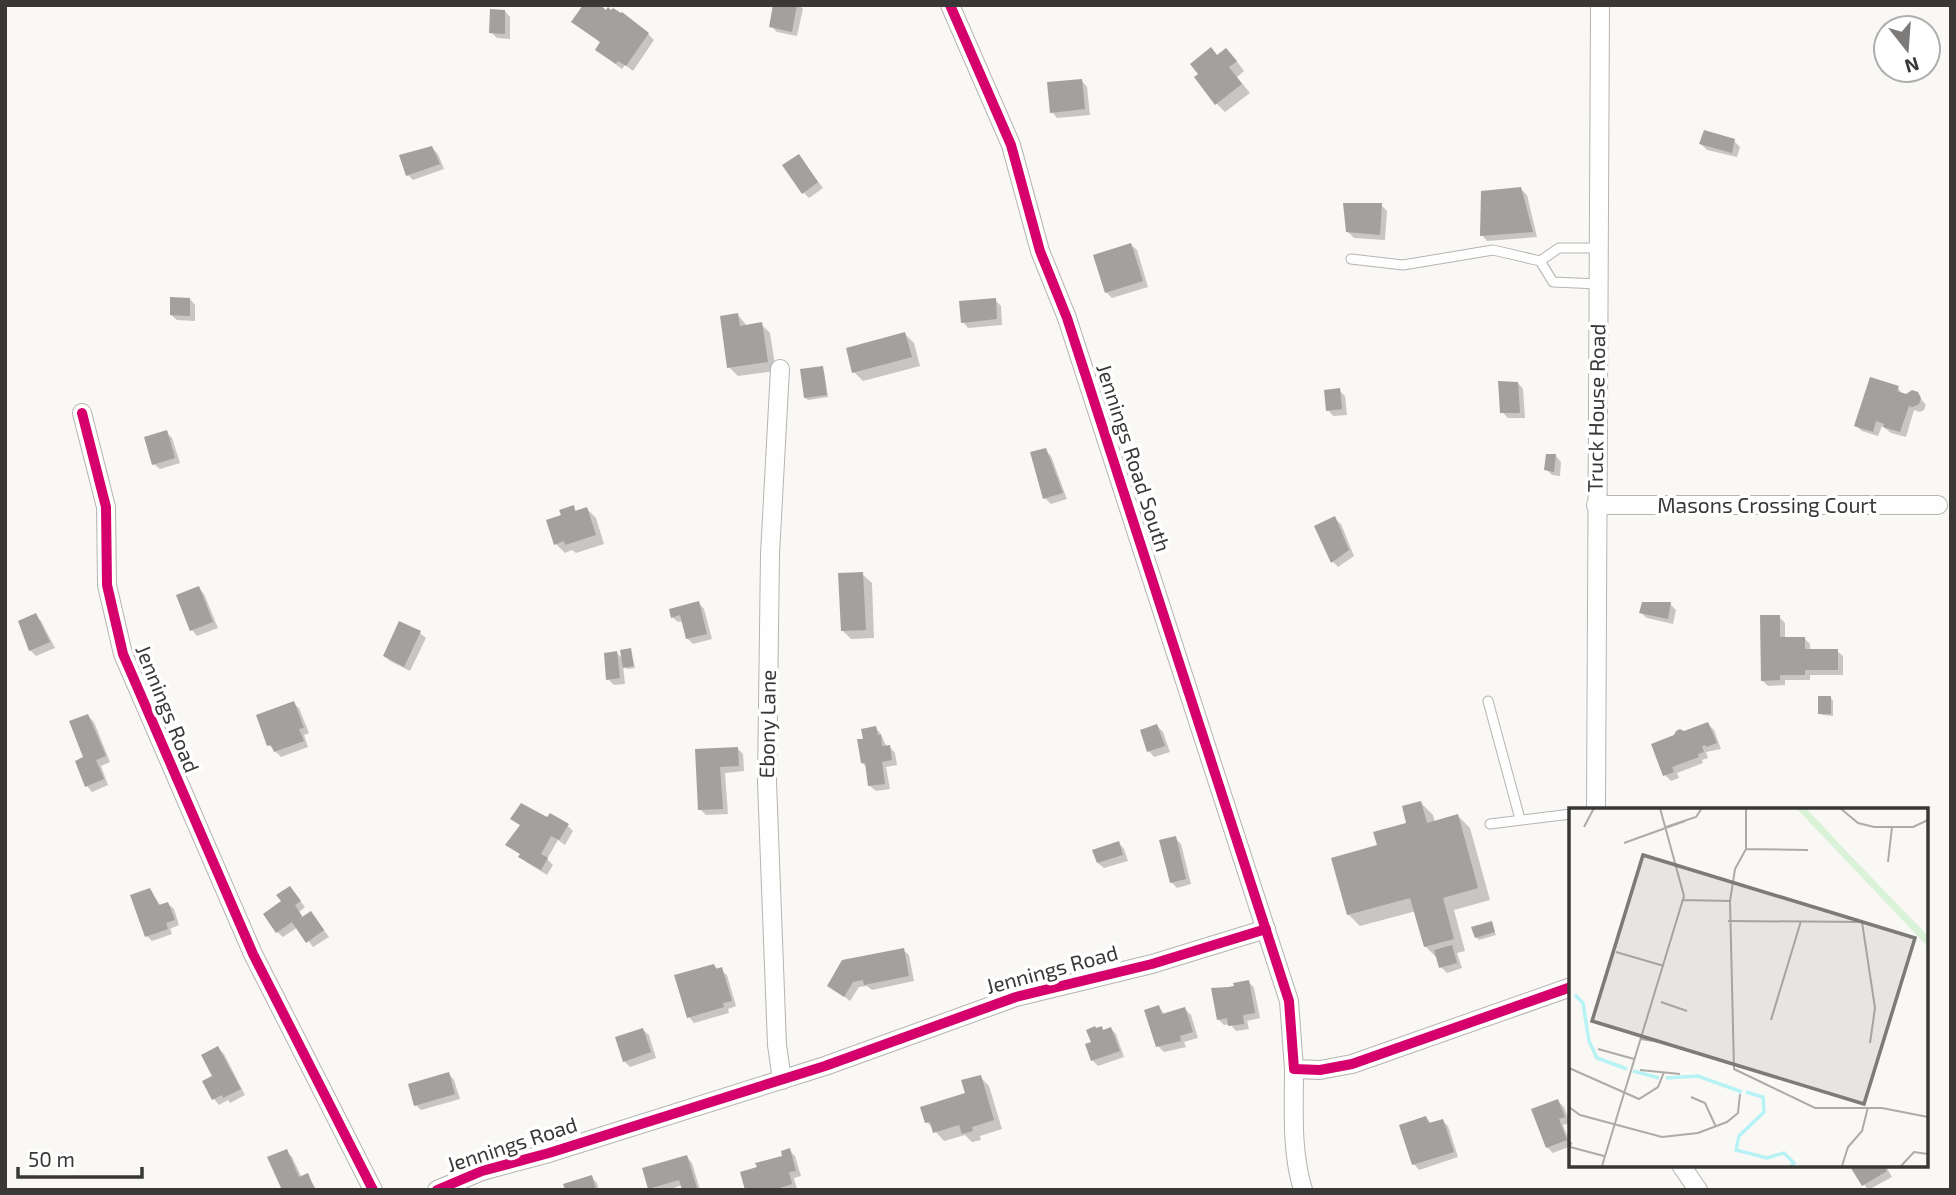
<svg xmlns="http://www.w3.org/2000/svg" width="1956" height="1195" font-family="'Exo 2',sans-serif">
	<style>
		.shadow { fill: #0003 }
		.building { fill: #a2a19f }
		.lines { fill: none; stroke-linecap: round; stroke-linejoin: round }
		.lane-casing { stroke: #b6b4b2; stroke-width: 11 }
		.street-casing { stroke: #b6b4b2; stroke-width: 20 }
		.lane { stroke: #fefefe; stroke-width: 9 }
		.street { stroke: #fefefe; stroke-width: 18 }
		.cycleway-casing { stroke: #fff; stroke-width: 15 }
		.cycleway { stroke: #d6006c; stroke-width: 10 }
		.labels { text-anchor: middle; stroke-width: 7; stroke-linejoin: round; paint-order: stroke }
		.street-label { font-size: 21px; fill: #393836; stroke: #fff }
		.inset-river { fill: none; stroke: #b7f2f4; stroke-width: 3.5 }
		.inset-road { fill: none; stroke: #adaba9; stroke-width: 2 }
		.view { fill: #7d7b79; fill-opacity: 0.15; stroke: #7d7b79; stroke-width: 3.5 }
		.inset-edge { fill: none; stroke: #393836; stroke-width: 3.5 }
	</style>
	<rect width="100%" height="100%" fill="#faf8f5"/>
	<!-- shadow -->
	<g class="shadow">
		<path d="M775,5H799L803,9L797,36L777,32L771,26Z"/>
		<path d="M505,11L510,17V39L497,38L491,32Z"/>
		<path d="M573,22L648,34L654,40L633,71L625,65L622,69L603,55L602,43Z"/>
		<path d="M1218,57L1235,59L1244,71L1237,77L1250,93L1225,112L1216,103Z"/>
		<path d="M1082,81L1087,87L1090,115L1057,118L1052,112Z"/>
		<path d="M1734,141L1740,147L1737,157L1707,150L1701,144Z"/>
		<path d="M432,148L438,154L444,169L413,180L408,175Z"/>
		<path d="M799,156L823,188L809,198L803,192Z"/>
		<path d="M1521,189L1527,195L1537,237L1487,241L1482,235Z"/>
		<path d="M1381,205L1387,211L1385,240L1354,238L1348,232Z"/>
		<path d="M1131,245L1137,250L1148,287L1112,298L1106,292Z"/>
		<path d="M190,299L195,305V321L177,320L171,315Z"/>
		<path d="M995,300L1001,306L1002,325L968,328L963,322Z"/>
		<path d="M738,315L747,326L761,324L770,333L776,371L738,376L729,367Z"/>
		<path d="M905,334L914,343L920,366L863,381L854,372Z"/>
		<path d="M822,368L824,371L828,397L808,400L805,398Z"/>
		<path d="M1518,383L1523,389L1525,418H1508L1502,412Z"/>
		<path d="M1898,388L1903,395L1917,394L1926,405L1924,410L1920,412L1914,410L1906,437L1891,433L1882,426L1878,436L1862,431L1856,426Z"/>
		<path d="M1339,390L1345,396L1347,415L1333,416L1328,410Z"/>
		<path d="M166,432L172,438L180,463L160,469L154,464Z"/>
		<path d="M1045,450L1051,456L1067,499L1051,504L1045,498Z"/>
		<path d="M1556,456L1561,462L1560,476L1552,475L1546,469Z"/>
		<path d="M573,507L577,512L587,509L596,518L604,544L576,553L572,550L565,553L556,544L563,517Z"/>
		<path d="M1335,519L1341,524L1354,556L1338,567L1333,562L1317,527Z"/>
		<path d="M862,574L872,583L874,638L851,639L842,630Z"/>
		<path d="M199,588L204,594L218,628L197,636L192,630Z"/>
		<path d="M699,603L704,609L712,639L693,644L687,638L683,621L678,622L672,617Z"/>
		<path d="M1670,604L1676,610L1673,624L1647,618L1641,613Z"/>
		<path d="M35,615L41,621L55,648L36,656L30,650Z"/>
		<path d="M1779,617L1785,623V638H1804L1810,644V651H1837L1843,656V675H1810V680H1785V685L1768,686L1762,680Z"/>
		<path d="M420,633L426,638L410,671L390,661L385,656Z"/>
		<path d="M630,650L635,668L627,669L623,665L625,684L614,685L608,679L617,653L624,660Z"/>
		<path d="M1830,698L1833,700V716L1822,715L1820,713Z"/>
		<path d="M293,703L299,708L309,733L304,735L308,747L281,757L269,745Z"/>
		<path d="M88,716L94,722L110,762L101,766L108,785L92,792L87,786Z"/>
		<path d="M1708,724L1714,730L1721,749L1706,752L1708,758L1702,760L1703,763L1677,773L1679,778L1671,781L1665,775L1653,745Z"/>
		<path d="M1157,726L1163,732L1170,752L1154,757L1149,751Z"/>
		<path d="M876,728L881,734L887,748L890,747L895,753L897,765L886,767L890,789L876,791L870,786L867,767L862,763L865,740Z"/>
		<path d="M737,748L743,754L744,771L725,773L728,814L706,815L700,809L696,751Z"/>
		<path d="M1421,803L1433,815L1435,822L1458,816L1470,828L1490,900L1454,910L1465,951L1457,953L1462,968L1447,973L1441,967L1439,960L1425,946L1416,911L1360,926L1348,914L1379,846L1408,825Z"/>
		<path d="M512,819L548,820L567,825L573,831L565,845L558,840L547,859L553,865L547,875L526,862L521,855L508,845L521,826Z"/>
		<path d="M1175,838L1181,844L1191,884L1177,888L1171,882Z"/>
		<path d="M1119,843L1124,849L1128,861L1104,868L1098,863Z"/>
		<path d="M290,888L305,907L299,912L303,917L316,919L329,937L313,947L298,927L283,937L277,932L283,902Z"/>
		<path d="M149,890L161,906L168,904L174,909L179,925L170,929L172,934L152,941L147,936Z"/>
		<path d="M1491,923L1496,935L1479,940L1476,937Z"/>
		<path d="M903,950L909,955L914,981L872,990L867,986L859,987L850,1001L829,985Z"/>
		<path d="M714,966L727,975L736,1006L728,1009L729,1013L694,1023L689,1017Z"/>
		<path d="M1249,982L1254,988L1260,1018L1247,1021L1249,1029L1236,1031L1230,1024L1224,1025L1218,1019L1236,988Z"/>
		<path d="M1159,1007L1165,1015L1185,1009L1191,1015L1198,1038L1184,1042L1186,1047L1164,1052L1158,1046Z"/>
		<path d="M1111,1029L1116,1034L1124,1057L1098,1066L1092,1060L1104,1031Z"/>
		<path d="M643,1030L649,1035L656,1058L630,1067L624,1061Z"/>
		<path d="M218,1048L224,1054L245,1095L230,1103L228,1100L219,1105L214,1099Z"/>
		<path d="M449,1074L454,1080L460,1099L421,1110L416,1105Z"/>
		<path d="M980,1077L989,1086L1002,1129L980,1136L981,1140L972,1142L965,1135L944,1141L927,1122L967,1094Z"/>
		<path d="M1558,1101L1564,1107L1570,1123L1563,1125L1571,1146L1553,1153L1547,1147Z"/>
		<path d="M1426,1118L1432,1124L1443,1121L1448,1126L1458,1157L1419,1170L1414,1164Z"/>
		<path d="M789,1150L795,1156L801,1176L794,1178L797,1189L746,1190Z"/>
		<path d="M286,1151L292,1157L302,1178L307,1175L317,1190H284Z"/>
		<path d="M687,1157L692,1163L700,1190H684L682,1185L668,1190H652L650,1188Z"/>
		<path d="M1851,1165H1885L1892,1177L1868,1190Z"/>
		<path d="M591,1177L597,1183L599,1190H566Z"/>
	</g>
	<!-- building -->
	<g class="building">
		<path d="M583,5H600L606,10L608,7L611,10L613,8L621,13L622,12L649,33L626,66L618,61L616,64L595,50L600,42L571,22Z"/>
		<path d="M773,5H797L792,32L769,27Z"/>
		<path d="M490,9L505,10V34L489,33Z"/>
		<path d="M1211,47L1217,55L1226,48L1237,61L1229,67L1242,84L1215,105L1194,77L1198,74L1190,64Z"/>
		<path d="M1082,79L1085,109L1050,113L1047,82Z"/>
		<path d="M1704,130L1735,139L1732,153L1699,144Z"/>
		<path d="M432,146L440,164L406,176L399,155Z"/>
		<path d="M799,154L818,182L802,194L782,165Z"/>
		<path d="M1521,187L1533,232L1480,236L1481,191Z"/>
		<path d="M1343,203H1382L1380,235L1346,232Z"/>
		<path d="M1131,243L1143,281L1105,293L1093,255Z"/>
		<path d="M170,297L190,298V316L170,315Z"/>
		<path d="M996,298L997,319L961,323L959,301Z"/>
		<path d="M738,313L740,326L762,322L768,362L727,368L720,316Z"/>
		<path d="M905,332L912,357L852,373L846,348Z"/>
		<path d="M823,366L827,395L804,398L800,369Z"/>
		<path d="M1870,377L1899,386L1897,391L1906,394L1912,390L1918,392L1921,398L1919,404L1913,407L1909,406L1900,432L1883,427L1884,424L1876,421L1873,432L1854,426Z"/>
		<path d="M1498,381L1518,382L1520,413H1500Z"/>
		<path d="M1340,388L1342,409L1326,411L1324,390Z"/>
		<path d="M167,430L175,458L152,465L144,437Z"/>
		<path d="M1046,448L1063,493L1043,499L1030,452Z"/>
		<path d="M1546,454H1556L1554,472L1544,470Z"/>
		<path d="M574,505L575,511L587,507L596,535L565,545L564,541L554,545L546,520L561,515L559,510Z"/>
		<path d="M1335,516L1349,550L1331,563L1314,526Z"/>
		<path d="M863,572L866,630L841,631L838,573Z"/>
		<path d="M199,586L213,622L190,631L176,595Z"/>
		<path d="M699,601L707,634L686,639L680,615L671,618L669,609Z"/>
		<path d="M1642,602H1671L1668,619L1639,613Z"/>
		<path d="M36,613L50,642L29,651L18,621Z"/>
		<path d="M1760,615H1780V637H1805V649H1838V670H1805V675H1780V680L1761,681Z"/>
		<path d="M399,621L421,631L404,667L383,656Z"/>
		<path d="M631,648L634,666L623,668L620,650Z"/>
		<path d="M617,651L620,678L606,680L604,653Z"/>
		<rect x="1818" y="696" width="13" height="18"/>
		<path d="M294,701L304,728L299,729L304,741L274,752L271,745L267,746L256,715Z"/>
		<path d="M88,714L106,756L96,760L104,779L85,787L75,761L83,757L69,721Z"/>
		<path d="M1708,722L1717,743L1706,747L1705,745L1702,746L1704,752L1698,754L1699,757L1672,767L1674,772L1663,776L1651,744L1674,735L1676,731L1680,729L1684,731Z"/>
		<path d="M1157,724L1165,746L1147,752L1140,730Z"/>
		<path d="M876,726L878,735H881L882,746L890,745L892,760L882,762L885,784L868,786L865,763H861L857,739H863L861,729Z"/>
		<path d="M738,747L739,766L720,767L723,809L698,810L695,749Z"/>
		<path d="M1421,801L1427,823L1458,814L1478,888L1443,898L1454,939L1424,947L1410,898L1347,915L1331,858L1377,845L1373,832L1406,823L1402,806Z"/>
		<path d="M521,803L547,817L550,813L569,824L559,840L551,836L541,854L548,858L541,870L518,857L520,854L505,845L520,825L510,819Z"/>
		<path d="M1176,836L1186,879L1170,883L1159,840Z"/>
		<path d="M1119,841L1123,855L1097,863L1092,850Z"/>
		<path d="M290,886L301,901L295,905L302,916L299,919L311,911L324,930L306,943L292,922L276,933L263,914L281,901L276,895Z"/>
		<path d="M150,888L159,905L168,902L175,920L166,923L168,929L145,937L130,895Z"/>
		<path d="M1492,921L1495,932L1475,938L1471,927Z"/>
		<path d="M1452,945L1457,963L1439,968L1434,950Z"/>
		<path d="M904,948L909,976L864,985L863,980L853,982L844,997L827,986L842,960Z"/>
		<path d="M714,964L716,969L722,967L732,1001L723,1003L724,1007L687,1018L674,975Z"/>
		<path d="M1249,980L1255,1013L1243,1015L1244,1024L1228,1026L1227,1018L1217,1020L1211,988L1228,987L1234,986L1233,983Z"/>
		<path d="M1159,1005L1162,1014L1185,1007L1193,1032L1180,1036L1181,1041L1156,1047L1144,1010Z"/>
		<path d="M1095,1026L1096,1028L1102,1026L1103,1030L1111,1027L1120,1051L1091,1061L1085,1044L1091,1042L1086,1030Z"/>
		<path d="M643,1028L651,1052L623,1062L615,1037Z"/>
		<path d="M218,1046L241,1089L223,1098L222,1095L212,1100L202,1081L212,1076L201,1055Z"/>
		<path d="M449,1072L455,1094L414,1106L408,1084Z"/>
		<path d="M981,1075L994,1120L972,1127L973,1131L962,1134L959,1125L933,1133L930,1122L925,1123L920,1107L965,1093L961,1080Z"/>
		<path d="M1558,1099L1565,1117L1559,1119L1567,1140L1546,1148L1531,1109Z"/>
		<path d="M1426,1116L1429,1123L1443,1119L1454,1152L1412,1165L1399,1125Z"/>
		<path d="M790,1148L796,1171L789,1172L792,1184L773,1190H745L740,1172L757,1167L755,1163L782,1156L781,1151Z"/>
		<path d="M287,1149L299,1177L308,1173L315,1190H282L267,1157Z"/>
		<path d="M687,1155L697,1188L682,1190L679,1180L648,1189L642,1168Z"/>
		<path d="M1849,1165H1884L1887,1171L1862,1186Z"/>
		<path d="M592,1175L596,1190H565L563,1184Z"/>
	</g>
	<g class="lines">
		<!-- lane casing -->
		<g class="lane-casing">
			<g id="lane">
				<path d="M1598,248H1559L1540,261L1553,282L1599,284"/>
				<path d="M1351,259L1403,265L1493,250L1540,261"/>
				<path d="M1488,701L1520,819"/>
				<path d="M1490,824L1571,814"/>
			</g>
		</g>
		<!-- street casing -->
		<g class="street-casing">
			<g id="street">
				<path d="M950,5L1011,145L1040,251L1067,318L1289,1001L1294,1069L1320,1070L1352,1064L1571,987"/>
				<path d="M780,369L770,554L767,782L777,1045L782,1080"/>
				<path d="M82,413L106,507L107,585L123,654L253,954L373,1190"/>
				<path d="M1596,505H1938"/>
				<path d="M1596,810L1600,5"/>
				<path d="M1294,1069C1294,1109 1291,1151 1303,1190"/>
				<path d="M1681,1165L1698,1190"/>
				<path d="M437,1190L482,1171L549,1153L825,1066L1016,997L1152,964L1266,929"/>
			</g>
		</g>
		<!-- lane -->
		<use href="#lane" class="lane"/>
		<!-- street -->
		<use href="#street" class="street"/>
		<!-- cycleway casing -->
		<g class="cycleway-casing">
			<g id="cycleway">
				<path d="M950,5L1011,145L1040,251L1067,318L1289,1001L1294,1069L1320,1070L1352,1064L1571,987"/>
				<path d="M82,413L106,507L107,585L123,654L253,954L373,1190"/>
				<path d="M437,1190L482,1171L549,1153L825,1066L1016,997L1152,964L1266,929"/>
			</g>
		</g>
		<!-- cycleway -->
		<use href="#cycleway" class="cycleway"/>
	</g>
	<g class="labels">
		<!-- street labels -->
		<g class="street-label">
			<text transform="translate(1597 408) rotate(-89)" y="7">Truck House Road</text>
			<text transform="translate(1133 458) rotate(72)" y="7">Jennings Road South</text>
			<text x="1767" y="513">Masons Crossing Court</text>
			<text transform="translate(167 709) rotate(68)" y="7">Jennings Road</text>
			<text transform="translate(768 724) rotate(-89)" y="7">Ebony Lane</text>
			<text transform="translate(1052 970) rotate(-15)" y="7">Jennings Road</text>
			<text transform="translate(512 1145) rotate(-18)" y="7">Jennings Road</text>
		</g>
	</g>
	<!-- overview -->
	<g transform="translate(1569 808)">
		<rect width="359" height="359" fill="#faf8f5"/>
		<path d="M227,0H237L278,44L359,128V139Z" fill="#daf2d8"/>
		<path class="inset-river" d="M6,187L14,195L20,233L28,250L58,261M64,263L90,270M97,270L129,268L173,284M177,284L194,289L195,304L170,328L167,342L198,350L215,345L225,355L222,358"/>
		<path class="inset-road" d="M271,0L289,15L305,19H344L359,12M15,19L25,0M97,19L127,9L133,0M55,35L116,13M177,41L239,42M319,54L323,19M114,92L161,93L165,261L246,300H313L359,309M161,93L166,61L177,41V0M159,113L293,114L306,200L301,235M47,144L95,158M92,194L118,203M202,212L232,113M72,231L97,235M29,241L65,251M0,260L70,291L89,279L95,264M71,262L111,266M122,289L136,295L147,319M0,299L11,307L93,329L129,325L158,314L169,305L171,286M2,334L1,339L35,348M33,358L115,88L91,0M273,358L279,339L293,323L299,299M332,358L345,344L359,346"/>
		<path class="view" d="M74,47L346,130L295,296L23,213Z"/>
		<rect width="359" height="359" class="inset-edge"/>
	</g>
	<!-- border -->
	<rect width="1956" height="1195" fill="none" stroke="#393836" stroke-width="14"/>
	<!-- north arrow -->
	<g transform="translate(1907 49) rotate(163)"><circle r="33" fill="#ffffff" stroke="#b0afaf" stroke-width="2"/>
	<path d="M0-5L12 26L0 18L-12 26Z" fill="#7d7b79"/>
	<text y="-10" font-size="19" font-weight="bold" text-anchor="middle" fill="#393836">N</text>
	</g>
	<!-- scale -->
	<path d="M18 1167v10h124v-10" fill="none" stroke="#393836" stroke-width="3.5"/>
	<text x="28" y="1167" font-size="21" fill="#393836" stroke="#ffffff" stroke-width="5" paint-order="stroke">50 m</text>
</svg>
